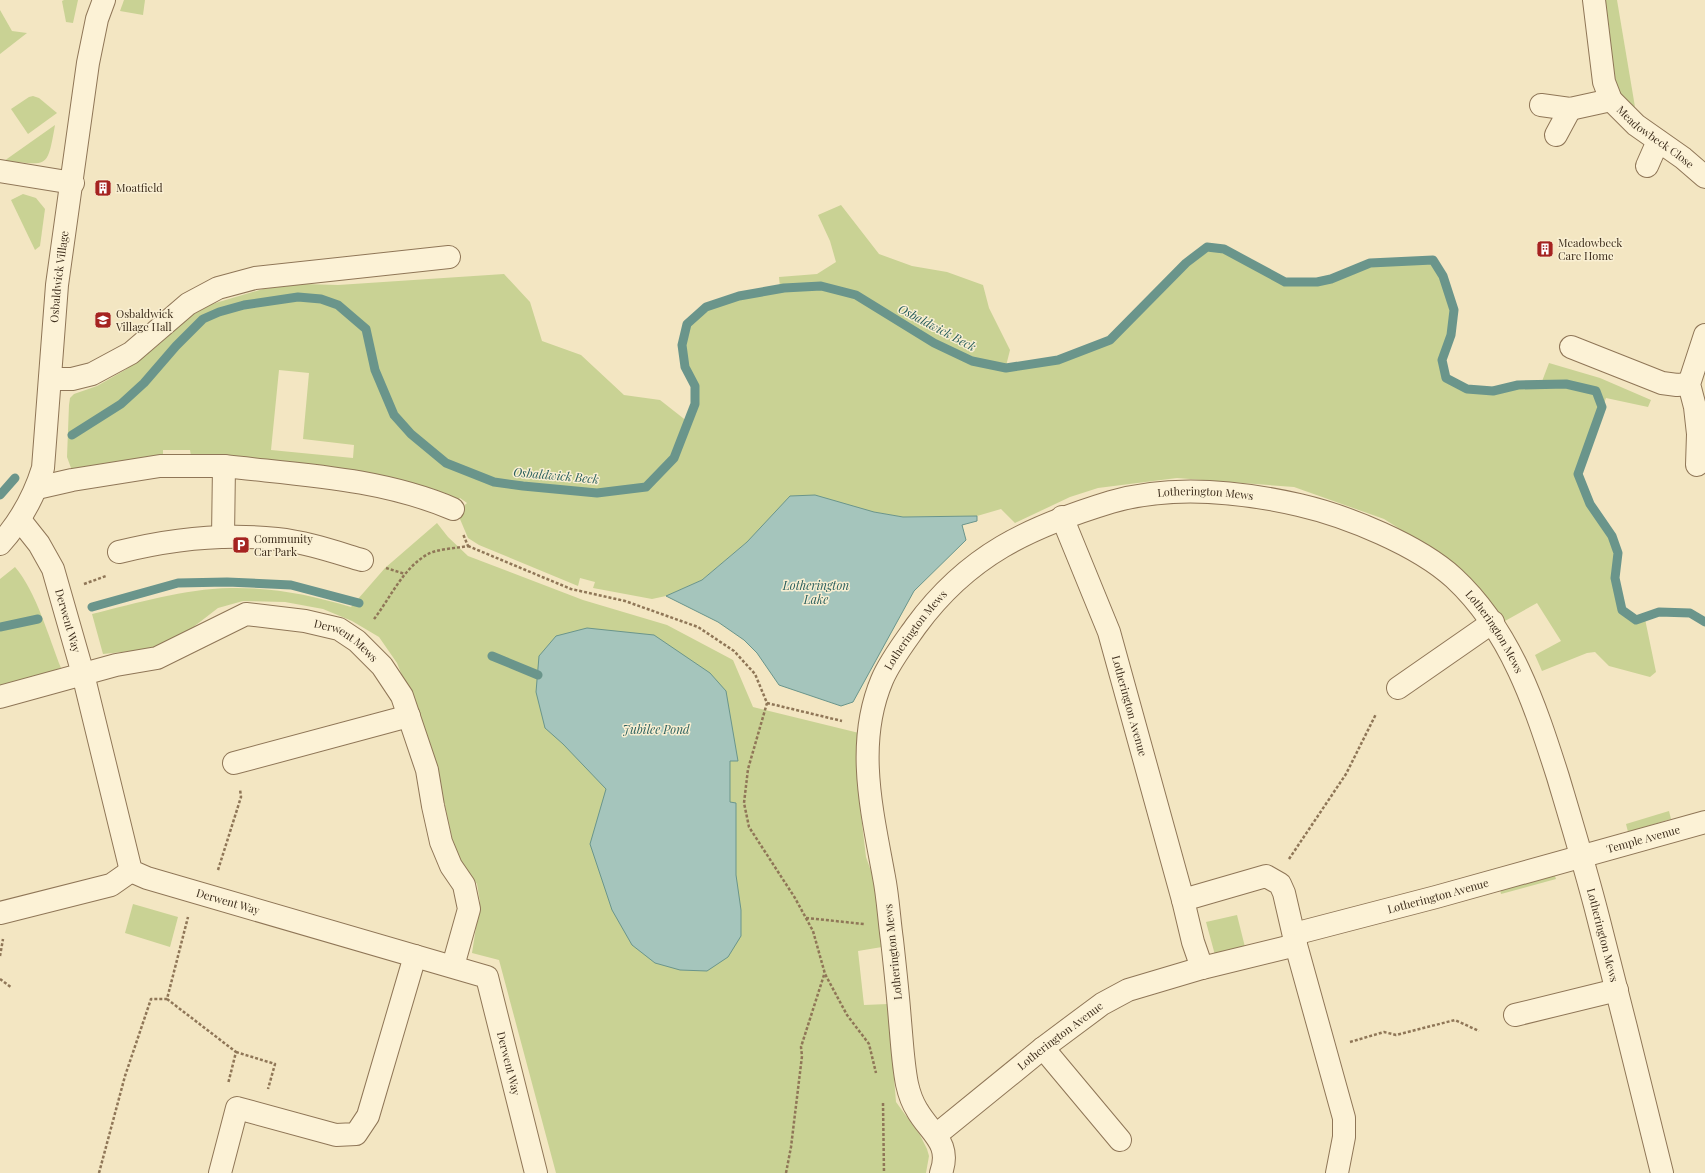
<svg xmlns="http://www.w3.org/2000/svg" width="1705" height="1173" font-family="'Playfair Display',serif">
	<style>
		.green { fill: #c9d294; fill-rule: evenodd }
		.water { fill: #a5c5bc; stroke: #6a958b }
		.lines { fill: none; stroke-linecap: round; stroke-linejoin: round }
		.stream { stroke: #6a958b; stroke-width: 9 }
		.minor-casing { stroke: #8f7657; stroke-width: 24 }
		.path { stroke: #8f7657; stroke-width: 2.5; stroke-dasharray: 3 2; stroke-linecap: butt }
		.minor { stroke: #fcf2d6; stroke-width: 22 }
		.labels { text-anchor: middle; stroke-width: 3; stroke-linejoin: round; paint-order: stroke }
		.street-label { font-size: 11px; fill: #3d2d1c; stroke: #f9efd2 }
		.poi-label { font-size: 11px; fill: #3d2d1c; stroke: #f9efd2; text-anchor: start }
		.water-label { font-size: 12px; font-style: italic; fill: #2a5f5d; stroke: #f9efd2 }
	</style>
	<rect width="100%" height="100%" fill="#f3e6c2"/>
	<!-- green -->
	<g class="green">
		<path d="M64,0H78L73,23L66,22L62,1Z"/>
		<path d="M124,0H145L143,15L120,11Z"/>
		<path d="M1605,0H1617L1635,107L1622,98L1617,89L1606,24Z"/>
		<path d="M0,10L12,31L27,33L0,54Z"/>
		<path d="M33,96L39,98L57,113L28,134L11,109L29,97Z"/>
		<path d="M55,125C47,171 48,164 4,161Z"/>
		<path d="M23,194L36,198L45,209L40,246L35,250L11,200Z"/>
		<path d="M841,205L879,254L912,266L947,272L983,285L989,308L1010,350L1006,366L974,360L936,342L858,295L820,285L780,287L779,277L817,274L836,262L830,241L818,215Z"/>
		<path d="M1207,247L1224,249L1285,282H1317L1331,279L1370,263L1433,260L1443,276L1454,310L1451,335L1442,360L1446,378L1467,389L1493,391L1518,385L1541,384L1549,363L1600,378L1651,400L1648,407L1606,398L1578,474L1590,504L1612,536L1618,553L1615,578L1622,610L1636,620L1645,619L1656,672L1650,677L1609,666L1595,652L1587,653L1542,671L1535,655L1561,641L1537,603L1505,621L1486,598L1441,555L1384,519L1294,487L1177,478L1098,488L1070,497L1015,523L1001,509L977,516H951L903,517L874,512L747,542L702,580L666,596L652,599L593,588L595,582L580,578L578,586L479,545L468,538L457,512L467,503L460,498L458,500L191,456L190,450H163V457L77,468H71L67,457L69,405L70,398L74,394L97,386L125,370L155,348L192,315L212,304L263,289L304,284L338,285L504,274L530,302L542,341L581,355L624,395L660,400L688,422L695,404V386L685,367L682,345L687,324L706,307L739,296L784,288L821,286L856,295L934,343L972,361L1006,368L1058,360L1110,340L1186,263ZM279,370L309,373L303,439L354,445L353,458L271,450Z"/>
		<path d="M437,523L448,537L468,556L583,600L667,625L733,660L753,707L859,733L857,781L866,857L872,874L879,891L882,947L858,951L864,1005L888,1004L896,1102L920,1135L927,1149L929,1156L926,1173H556L499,960L472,953L480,902L477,884L456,856L441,788L414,706L397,663L379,637L352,621L323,609L285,602L243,601L218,608L183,635L151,649L103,654L92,614C137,603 184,589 230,588C272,587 312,595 351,607L385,568Z"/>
		<path d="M15,567C36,591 49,638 61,668L0,688V579Z"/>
		<path d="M1669,811L1671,819L1628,832L1626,824Z"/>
		<path d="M1553,870L1556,879L1501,894L1499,884Z"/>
		<path d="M133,904L178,917L170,947L125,933Z"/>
		<path d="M1237,915L1245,947L1215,955L1206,922Z"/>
	</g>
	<!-- water -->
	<g class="water">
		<path d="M815,495L874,512L903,517L977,516V521L962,525L966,540L914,591L853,702L841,706L779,685L757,653L744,640L718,622L666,596L702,580L747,542L790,496Z"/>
		<path d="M587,628L654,635L710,673L726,691L738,761H730V802L736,803V875L741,910V936L728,957L707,971L680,970L655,963L632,945L612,910L590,844L606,789L563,744L545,728L536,692L539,656L556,636Z"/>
	</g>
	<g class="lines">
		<!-- stream -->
		<g class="stream">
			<path d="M72,435L121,404L144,383L176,346L203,319L219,312L244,305L298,297L321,299L338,305L366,329L375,370L394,415L411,434L446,463L494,482L523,486L597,493L646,487L674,458L695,404V386L685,367L682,345L687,324L706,307L739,296L784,288L821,286L856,295L934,343L972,361L1006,368L1058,360L1110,340L1186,263L1207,247L1224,249L1285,282H1317L1331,279L1370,263L1433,260L1443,276L1454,310L1451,335L1442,360L1446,378L1467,389L1493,391L1518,385L1566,384L1596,391L1602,407L1578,474L1590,504L1612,536L1618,553L1615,578L1622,610L1636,620L1659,612L1690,613L1705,622"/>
			<path d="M0,495L15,478"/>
			<path d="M92,607L178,583L227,582L291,585L359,603"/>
			<path d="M0,627L38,619"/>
			<path d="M492,656L538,675"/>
		</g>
		<!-- minor casing -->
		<g class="minor-casing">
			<g id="minor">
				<path id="s1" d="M1594,0L1604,82L1611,100L1636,125L1683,158L1705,177"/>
				<path d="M1541,105L1570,109L1611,100"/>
				<path d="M1556,135L1570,109"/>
				<path d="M1647,166L1658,141"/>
				<path d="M0,171L73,183"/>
				<path d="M1571,347L1662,383L1677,385L1689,384"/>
				<path d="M50,379H72L92,374L131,353L188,304L218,288L255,278L449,257"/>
				<path d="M1697,465L1698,434L1695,407L1689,384L1705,335"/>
				<path d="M224,466C301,475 381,478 453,509"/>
				<path d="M37,488L72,480L160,466H224L223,537"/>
				<path id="s2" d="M1062,517L1109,632L1183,900L1266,876L1280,884L1284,893L1296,945L1344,1118V1137L1337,1173"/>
				<path id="s3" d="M20,520L39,544L53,569L83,674L131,871L147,878L487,977L536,1173"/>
				<path id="s4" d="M0,544C20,522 34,497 43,468L57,285L88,63L97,19L104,0"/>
				<path d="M119,552C171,539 224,533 277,539C306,542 335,552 362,560"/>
				<path d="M1398,688L1493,622"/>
				<path id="s5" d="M0,697L116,665L157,658L246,614L305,621L339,629L357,641L382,666L402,696L427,770L433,806L441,842L451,866L464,885L469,909L453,966"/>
				<path d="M234,763L409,716"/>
				<path d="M1183,900L1193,942L1202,968"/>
				<path d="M0,913L111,885L131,871"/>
				<path id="s6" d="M1294,934L1436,897L1705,822"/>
				<path d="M1515,1015L1617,990"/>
				<path d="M1043,1048L1120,1140"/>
				<path id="s7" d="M936,1135L1043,1048L1102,1004L1128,990L1202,968L1296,945"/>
				<path d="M220,1173L237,1108L336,1135L356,1134L368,1116L415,956"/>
				<path id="s8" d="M941,1173C952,1143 930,1133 917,1110C912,1102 909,1093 907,1084C903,1064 902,1042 900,1021C898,994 895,967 892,940C889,919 888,897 884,877C872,811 855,744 882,680C890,661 904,643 916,626C968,555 1029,527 1111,502C1172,484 1238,491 1299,505C1347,516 1418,545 1454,578C1511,631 1535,705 1558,777C1572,824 1586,870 1598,917C1620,1002 1641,1088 1662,1173"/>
			</g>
		</g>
		<!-- path -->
		<g class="path">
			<path d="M468,546L571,589L625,601L698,627L734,651L755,674L767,703L748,769L744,803L749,827L795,898L813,931L825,974L847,1015L869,1044L876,1073"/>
			<path d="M386,568L405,574"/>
			<path d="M84,584L106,576"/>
			<path d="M374,619C391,597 403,568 428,554C437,549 458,548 468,546L463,534"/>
			<path d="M767,703L842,721"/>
			<path d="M1289,859L1346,774L1376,714"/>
			<path d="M218,870L241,797L240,789"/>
			<path d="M806,918L864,924"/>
			<path d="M0,956L3,939"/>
			<path d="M0,979L12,988"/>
			<path d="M167,999L236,1052L228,1084"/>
			<path d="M1350,1042L1384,1032L1396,1035L1455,1020L1479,1031"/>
			<path d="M236,1052L275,1064L268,1089"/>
			<path d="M883,1103L884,1173"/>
			<path d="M99,1173L125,1076L151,999H167L188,917"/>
			<path d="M786,1173L791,1147L802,1056L801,1047L824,975"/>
		</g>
		<!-- minor -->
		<use href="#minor" class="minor"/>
	</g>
	<!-- icons -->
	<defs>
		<g id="building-square" transform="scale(0.9)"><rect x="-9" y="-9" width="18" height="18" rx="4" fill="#a52320" stroke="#f9efd2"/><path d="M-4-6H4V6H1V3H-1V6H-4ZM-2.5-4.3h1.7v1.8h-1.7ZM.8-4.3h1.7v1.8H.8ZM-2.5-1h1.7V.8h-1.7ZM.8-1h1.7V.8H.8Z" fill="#fff"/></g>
		<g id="school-square" transform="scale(0.9)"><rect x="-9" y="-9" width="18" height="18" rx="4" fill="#a52320" stroke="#f9efd2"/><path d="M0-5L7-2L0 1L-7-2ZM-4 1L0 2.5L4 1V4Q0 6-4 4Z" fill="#fff"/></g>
		<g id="parking-square" transform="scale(0.9)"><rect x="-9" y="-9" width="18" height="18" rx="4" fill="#a52320" stroke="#f9efd2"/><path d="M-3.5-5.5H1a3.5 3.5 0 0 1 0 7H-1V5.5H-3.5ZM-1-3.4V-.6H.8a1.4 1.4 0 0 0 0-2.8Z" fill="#fff"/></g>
	</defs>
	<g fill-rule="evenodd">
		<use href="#building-square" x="103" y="188"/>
		<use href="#building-square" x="1545" y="249"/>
		<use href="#school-square" x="103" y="320"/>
		<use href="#parking-square" x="241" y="545"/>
	</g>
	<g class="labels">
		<!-- street labels -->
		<g class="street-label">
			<text dy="4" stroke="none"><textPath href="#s1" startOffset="160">Meadowbeck Close</textPath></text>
			<text dy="4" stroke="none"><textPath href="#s4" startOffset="280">Osbaldwick Village</textPath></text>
			<text dy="4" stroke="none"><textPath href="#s8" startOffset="903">Lotherington Mews</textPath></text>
			<text dy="4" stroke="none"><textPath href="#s3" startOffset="113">Derwent Way</textPath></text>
			<text dy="4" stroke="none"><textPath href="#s8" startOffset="568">Lotherington Mews</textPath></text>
			<text dy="4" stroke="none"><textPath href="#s8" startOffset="1238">Lotherington Mews</textPath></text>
			<text dy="4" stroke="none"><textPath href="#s5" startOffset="367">Derwent Mews</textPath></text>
			<text dy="4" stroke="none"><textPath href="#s2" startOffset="201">Lotherington Avenue</textPath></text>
			<text dy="4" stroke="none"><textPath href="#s6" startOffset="362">Temple Avenue</textPath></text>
			<text dy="4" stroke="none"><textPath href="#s6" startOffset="149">Lotherington Avenue</textPath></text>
			<text dy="4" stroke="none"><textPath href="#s3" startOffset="473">Derwent Way</textPath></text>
			<text dy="4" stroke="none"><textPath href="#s8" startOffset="1562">Lotherington Mews</textPath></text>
			<text transform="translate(893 952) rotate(-96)" y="4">Lotherington Mews</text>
			<text dy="4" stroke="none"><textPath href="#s7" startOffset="159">Lotherington Avenue</textPath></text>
			<text dy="4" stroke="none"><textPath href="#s3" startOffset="832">Derwent Way</textPath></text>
		</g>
		<!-- poi labels -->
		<g class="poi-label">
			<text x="116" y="192">Moatfield</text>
			<text x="1558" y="247">Meadowbeck<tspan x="1558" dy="13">Care Home</tspan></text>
			<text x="116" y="318">Osbaldwick<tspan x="116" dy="13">Village Hall</tspan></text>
			<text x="254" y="543">Community<tspan x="254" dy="13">Car Park</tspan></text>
		</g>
		<!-- water labels -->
		<g class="water-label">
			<text transform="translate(937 328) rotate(28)" y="4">Osbaldwick Beck</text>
			<text transform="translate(556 476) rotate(5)" y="4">Osbaldwick Beck</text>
			<text x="816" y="590">Lotherington<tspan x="816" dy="14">Lake</tspan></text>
			<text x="656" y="734">Jubilee Pond</text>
		</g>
	</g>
</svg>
